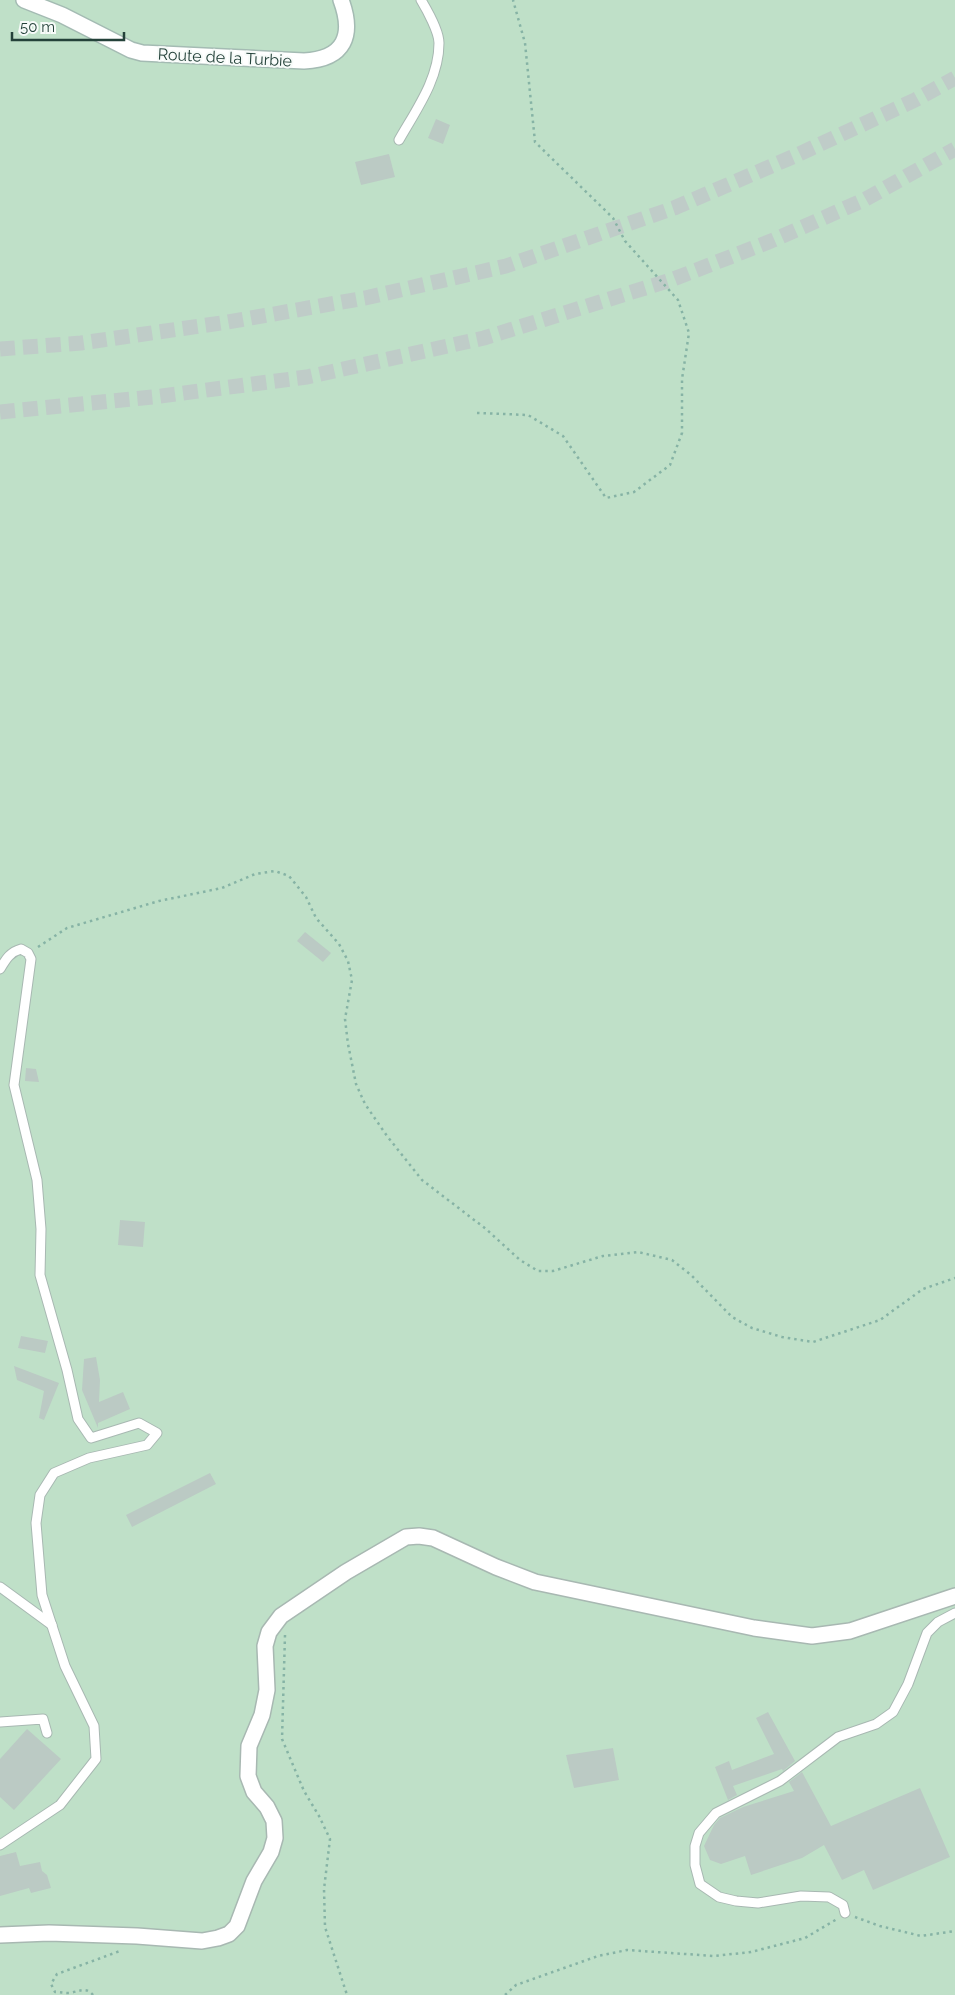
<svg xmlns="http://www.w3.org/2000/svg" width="955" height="1995" font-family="Raleway,sans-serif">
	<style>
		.green { fill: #bfe0c8 }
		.building { fill: #bbcac4 }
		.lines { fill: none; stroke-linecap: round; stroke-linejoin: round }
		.motorway-tunnel { stroke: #bfccc8; stroke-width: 15; stroke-dasharray: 15 8; stroke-linecap: butt }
		.service-casing { stroke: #a8b8b2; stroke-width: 11 }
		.minor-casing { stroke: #a8b8b2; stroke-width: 18 }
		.secondary-casing { stroke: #a4bbb3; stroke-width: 18 }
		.path { stroke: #86b3a5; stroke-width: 2.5; stroke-dasharray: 2.5 4; stroke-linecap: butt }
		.service { stroke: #fff; stroke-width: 9 }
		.minor { stroke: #fff; stroke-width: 15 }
		.secondary { stroke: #fff; stroke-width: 15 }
		.labels { text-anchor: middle; stroke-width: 4; stroke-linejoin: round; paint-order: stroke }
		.street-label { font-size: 16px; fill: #24423a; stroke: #f7fbf9 }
	</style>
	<rect width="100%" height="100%" fill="#e6efeb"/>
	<!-- green -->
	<rect class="green" x="0" y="0" width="955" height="1995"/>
	<!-- building -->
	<g class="building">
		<path d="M436,119L450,125L443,144L428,138Z"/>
		<path d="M389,154L395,177L361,185L355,162Z"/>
		<path d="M305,932L331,953L323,962L297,941Z"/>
		<path d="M26,1068L36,1069L39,1082L25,1081Z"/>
		<path d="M120,1220L145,1222L143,1247L118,1245Z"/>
		<path d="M21,1336L48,1341L45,1353L18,1348Z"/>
		<path d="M96,1357L100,1380L99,1402L123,1392L130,1409L98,1423V1428L82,1390L84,1359Z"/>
		<path d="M14,1366L59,1383L44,1420L39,1418L44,1391L17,1380Z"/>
		<path d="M210,1473L216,1484L132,1527L126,1515Z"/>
		<path d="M768,1712L795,1761L783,1771L782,1769L733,1786L737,1795L728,1800L715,1767L729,1761L732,1770L774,1754L756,1718Z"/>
		<path d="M27,1729L61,1759L14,1810L0,1797V1759Z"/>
		<path d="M613,1748L619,1780L574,1788L566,1755Z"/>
		<path d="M802,1772L831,1826L920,1788L950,1857L873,1890L864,1870L842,1880L824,1845L802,1858L751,1875L745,1856L721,1864L710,1860L704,1846L714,1825L720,1818L743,1807L794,1791L789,1782Z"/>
		<path d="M16,1852L20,1866L40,1862L42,1871L47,1875L51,1888L31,1893L29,1888L0,1896V1856Z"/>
	</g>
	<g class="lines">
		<!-- motorway-tunnel -->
		<g class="motorway-tunnel">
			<path d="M0,349L81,343L228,322L365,298L506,266L674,208L797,155L915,100L955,78"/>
			<path d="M0,412L153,397L307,377L484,338L671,280L771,241L864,200L955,149"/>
		</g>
		<!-- service casing -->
		<g class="service-casing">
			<g id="service">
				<path d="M399,140C416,110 439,79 439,43C439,32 427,10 421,0"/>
				<path d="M0,969C6,959 10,952 21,949L28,953L31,959L14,1085L37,1180L41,1229L40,1275L67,1370L78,1419L91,1438L139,1423L157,1433L147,1445L89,1458L54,1473L40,1495L36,1523L42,1595L65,1666L94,1726L96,1759L60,1805L0,1845"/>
				<path d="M0,1587L52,1625"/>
				<path d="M0,1722L43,1719L47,1733"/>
				<path d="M845,1913L843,1905L829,1897L801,1896L758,1903L736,1901L719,1897L700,1884L695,1865V1846L699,1833L716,1813L780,1781L838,1737L876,1724L893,1712L908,1684L927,1633L938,1622L955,1613"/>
			</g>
		</g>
		<!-- minor casing -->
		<g class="minor-casing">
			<path id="minor" d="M0,1935L49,1933L137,1936L202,1941L218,1938L229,1934L237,1926L254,1881L271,1852L275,1838L274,1821L267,1807L254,1792L248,1776L249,1746L262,1715L267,1690L265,1646L269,1632L281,1616L346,1572L406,1537L419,1536L433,1538L496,1567L535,1582L754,1628L812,1636L850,1631L955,1596"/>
		</g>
		<!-- secondary casing -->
		<g class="secondary-casing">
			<path id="secondary" d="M24,0L62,15L131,50L142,53L304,61C345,59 354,35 341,0"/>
		</g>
		<!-- path -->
		<g class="path">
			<path d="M477,413L528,415L563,436L606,498L634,492L670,465L682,433V379L689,333L678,300L625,241L613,218L535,142L525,43L513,0"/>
			<path d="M38,947L67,928L159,901L222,888L255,874L275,871L289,876L306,897L316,918L339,944L348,961L352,980L345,1019L348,1044L356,1084L365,1104L387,1136L422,1180L486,1229L520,1260L538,1271H553L603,1256L638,1252L672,1260L691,1275L732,1317L752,1328L782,1337L813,1342L880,1320L923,1289L955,1278"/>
			<path d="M285,1635L282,1739L304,1791L319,1816L330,1839L324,1889L325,1927L347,1995"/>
			<path d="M855,1917L880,1926L921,1936L955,1931"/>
			<path d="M93,1995C86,1986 78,1992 69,1993C64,1993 60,1992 55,1992L51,1984L57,1974L120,1951"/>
			<path d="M505,1995L516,1985L598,1956L627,1950L714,1956L751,1952L805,1938L837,1919"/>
		</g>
		<!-- service -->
		<use href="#service" class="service"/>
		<!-- minor -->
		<use href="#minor" class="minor"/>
		<!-- secondary -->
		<use href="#secondary" class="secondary"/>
	</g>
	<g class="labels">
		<!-- street labels -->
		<g class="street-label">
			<text transform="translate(225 57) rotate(3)" y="6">Route de la Turbie</text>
		</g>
	</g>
	<!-- scale -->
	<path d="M12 32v8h112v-8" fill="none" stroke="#24423a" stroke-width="2.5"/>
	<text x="20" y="32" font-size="15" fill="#24423a" stroke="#f7fbf9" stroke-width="4" paint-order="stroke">50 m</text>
</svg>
